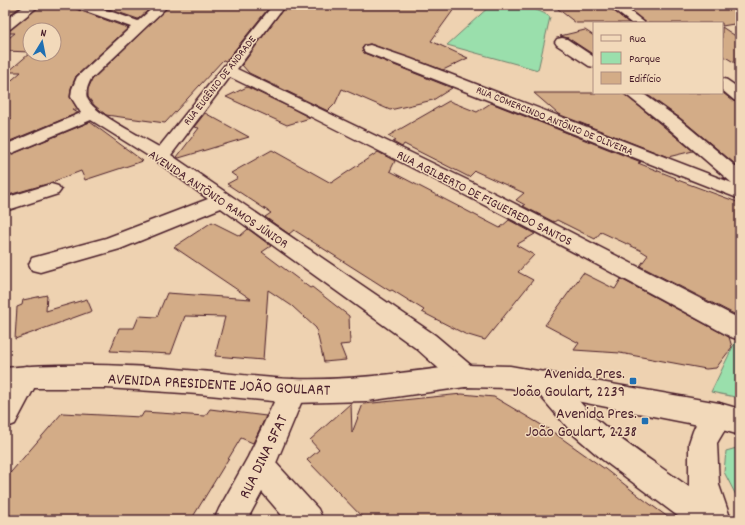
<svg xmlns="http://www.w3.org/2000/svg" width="745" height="525" font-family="Dekko,sans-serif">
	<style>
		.green { fill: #9adfac; stroke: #727f6c }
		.building { fill: #d3ac87; stroke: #4a1f2b }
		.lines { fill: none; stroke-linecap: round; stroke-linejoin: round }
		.street-casing { stroke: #4a1f2b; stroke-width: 3 }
		.secondary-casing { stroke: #4a1f2b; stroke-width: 3 }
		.street { fill: #f2d9ba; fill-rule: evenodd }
		.secondary { fill: #f2d9ba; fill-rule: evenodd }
		.poi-dot { fill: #1f6fb2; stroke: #f2d9ba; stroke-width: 1.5 }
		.labels { text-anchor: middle; stroke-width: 3; stroke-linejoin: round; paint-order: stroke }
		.far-street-label { font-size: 11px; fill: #4a1f2b; stroke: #f2d9ba }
		.street-label { font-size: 13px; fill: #4a1f2b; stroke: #f2d9ba }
		.near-poi-label { font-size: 16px; fill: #4a1f2b; stroke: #f2d9ba; text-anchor: end }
		.near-street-label { font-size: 16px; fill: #4a1f2b; stroke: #f2d9ba }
	</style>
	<rect width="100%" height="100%" fill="#eed2b1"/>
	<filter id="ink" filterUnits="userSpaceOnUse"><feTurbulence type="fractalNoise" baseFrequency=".025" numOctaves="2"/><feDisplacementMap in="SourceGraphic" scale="8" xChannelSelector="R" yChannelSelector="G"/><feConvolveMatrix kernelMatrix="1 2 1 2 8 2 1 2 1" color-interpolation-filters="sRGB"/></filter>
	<g filter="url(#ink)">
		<!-- green -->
		<g class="green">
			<path d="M491,5C510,5 533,5 550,17L538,70L447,45Z"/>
			<path d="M738,336L740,337V398L711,392Z"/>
			<path d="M740,447V503L724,472L726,451Z"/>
		</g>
		<!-- building -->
		<g class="building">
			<path d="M5,5H23L5,18Z"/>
			<path d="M41,5H74L76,9L128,28L76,76L71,88L70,97L78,110H73L78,113L5,143V123L12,118L5,117V86L21,72H8L30,53L54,54V30H30V52L5,51V41L15,33H6Z"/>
			<path d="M97,5H154L138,19Z"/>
			<path d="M170,5H271L226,61L223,60L165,123L106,115L94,105L88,97V89L92,80Z"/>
			<path d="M286,5H457L431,41L468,58L443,70L370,44L365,45L362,48L364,53L452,88L433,100L390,110L342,89L335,104L328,111L249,73L242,65Z"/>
			<path d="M553,5H607L629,23H576Z"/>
			<path d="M624,5H740V23L722,26V23H646Z"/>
			<path d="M722,27L740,39V66L722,55Z"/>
			<path d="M585,30L594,36V55L568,38L560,36Z"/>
			<path d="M247,87L293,109L310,118L287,125L226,97Z"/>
			<path d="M534,93H623L693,151L668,157L558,114Z"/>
			<path d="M645,93H723L733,101L740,103V168L680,118Z"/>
			<path d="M449,101L477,112L491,103L641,162L638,163L676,178L675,179L740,203V317L640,266L648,255L640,250L601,232L595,239L557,220L554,222L523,206L525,205L516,200L524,193L475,171L469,177L404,144L402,147L393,142L396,140L388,136Z"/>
			<path d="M205,113L249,137L179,158L177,157L199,128L194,127Z"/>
			<path d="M90,122L143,161L85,180L81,171L47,184L5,196V157Z"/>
			<path d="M272,150L331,183L378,152L395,161L390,171L500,228L509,220L535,234L516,245L534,255L518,272L533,280L485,340L465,334L422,312L424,310L392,290L390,291L294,230L289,234L265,217L271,213L227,184L238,178L231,173Z"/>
			<path d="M212,222L240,236L248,229L271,246L262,252L310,288L312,287L349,316L350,344L340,345L346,360L324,362L316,328L292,306L268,290L263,360L215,356L225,317L185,316L171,354L110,351L119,328H134L139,316L157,317L167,293L251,299L174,247Z"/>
			<path d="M583,273L615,289L621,279L729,337L732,347L716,368L706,369L620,353L574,350L579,343L545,325Z"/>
			<path d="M47,295L46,311L87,299L92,311L15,339L17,307L22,305L23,300Z"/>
			<path d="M462,394L494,397L550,430L605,469L643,499L672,520H365L307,460L319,450L310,440L351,403L352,433L363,404Z"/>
			<path d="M210,409L266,416L253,443L241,438L191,520H5V479L62,413L141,417L144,412L205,416Z"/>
		</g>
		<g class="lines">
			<!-- street casing -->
			<g class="street-casing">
				<g id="street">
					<path d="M26,5H40L10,29L5,30V20Z"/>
					<path d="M75,5H92L138,21L156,5H169L91,79C88,85 84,93 88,100C95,114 144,138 159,147L273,5H285L237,69L492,192L740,319V340L731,337C566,247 400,159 230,77L171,155L435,335L474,368L478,376L474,384L465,387L456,384L417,349L221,208L120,249L40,272L32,270L29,264L32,258L106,238L208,199L155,160L91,120L5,156V145L81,113L71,97L72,89L77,77L131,27L77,8Z"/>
					<path d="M608,5H622L645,23H631Z"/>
					<path d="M562,38L567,39L594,57V67L589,66L557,45L555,42L557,39Z"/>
					<path d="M370,45L411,59L732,183L667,127L624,93H642L679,119L740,170V186L738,185L740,186V199L365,52L363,49L365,46Z"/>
					<path d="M722,78L727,80L740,89V102L734,100L722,90Z"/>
					<path d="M51,184L58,186L61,190L58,194L5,211V198Z"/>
					<path d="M27,366L36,369L40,377L15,424L5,428V390L18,369Z"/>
					<path d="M545,371C566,379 578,403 594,417C623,443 657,464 689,487V443L693,431L697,422L709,407L719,403L729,407L733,416L717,443L719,485L731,520H683L603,460L574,435L536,391L532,383L536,375Z"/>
					<path d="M293,379L303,383L306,391L276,463L318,509L323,520H286L262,492L247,520H214L219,509L248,457L283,383Z"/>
				</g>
			</g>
			<!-- secondary casing -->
			<g class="secondary-casing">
				<path id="secondary" d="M465,365L510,366L719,403L740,409V435L719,429L510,388L465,387L367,401L293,403L198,394L106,388H27L5,390V368C69,362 135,365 199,371C230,373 262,378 293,379C351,381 408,372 465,365Z"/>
			</g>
			<!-- street -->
			<use href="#street" class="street"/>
			<!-- secondary -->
			<use href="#secondary" class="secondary"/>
		</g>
	</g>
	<!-- markers -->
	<g class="poi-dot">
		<rect x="629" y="377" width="8" height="8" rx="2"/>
		<rect x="641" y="417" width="8" height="8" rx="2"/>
	</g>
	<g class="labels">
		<!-- far-street labels -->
		<g class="far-street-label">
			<text transform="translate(219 80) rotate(-52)" y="4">RUA EUGÊNIO DE ANDRADE</text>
			<text transform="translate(555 120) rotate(22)" y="4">RUA COMERCINDO ANTÔNIO DE OLIVEIRA</text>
		</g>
		<!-- street labels -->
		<g class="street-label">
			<text transform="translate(485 197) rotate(27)" y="5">RUA AGILBERTO DE FIGUEIREDO SANTOS</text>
			<text transform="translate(219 198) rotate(34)" y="5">AVENIDA ANTÔNIO RAMOS JÚNIOR</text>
		</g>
		<!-- near-poi labels -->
		<g class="near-poi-label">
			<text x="625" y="378">Avenida Pres.<tspan x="625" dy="18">João Goulart, 2239</tspan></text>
			<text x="637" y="418">Avenida Pres.<tspan x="637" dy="18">João Goulart, 2238</tspan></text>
		</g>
		<!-- near-street labels -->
		<g class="near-street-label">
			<text transform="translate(219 383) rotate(3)" y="6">AVENIDA PRESIDENTE JOÃO GOULART</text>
			<text transform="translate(262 456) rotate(-64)" y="6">RUA DINA SFAT</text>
		</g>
	</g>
	<!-- margin -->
	<rect width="745" height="525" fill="none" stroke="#f2d9ba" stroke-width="20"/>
	<rect x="10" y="10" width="725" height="505" fill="none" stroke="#4a1f2b" stroke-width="1.5" filter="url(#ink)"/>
	<!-- legend -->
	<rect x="593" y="22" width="130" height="72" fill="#f2d9ba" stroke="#af8f81"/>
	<rect x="601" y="35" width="20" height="6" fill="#f2d9ba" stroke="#af8f81"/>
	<text x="629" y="42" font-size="12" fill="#4a1f2b">Rua</text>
	<rect x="601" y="52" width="20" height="12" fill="#9adfac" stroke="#af8f81"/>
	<text x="629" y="62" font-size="12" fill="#4a1f2b">Parque</text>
	<rect x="601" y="72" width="20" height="12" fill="#d3ac87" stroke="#af8f81"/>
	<text x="629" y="82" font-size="12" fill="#4a1f2b">Edifício</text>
	<!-- north arrow -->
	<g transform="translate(42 42) rotate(10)"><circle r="19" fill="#f2d9ba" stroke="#af8f81"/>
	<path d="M0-3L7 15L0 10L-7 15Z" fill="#1f6fb2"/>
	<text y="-6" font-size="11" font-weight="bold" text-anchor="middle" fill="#4a1f2b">N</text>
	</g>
</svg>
